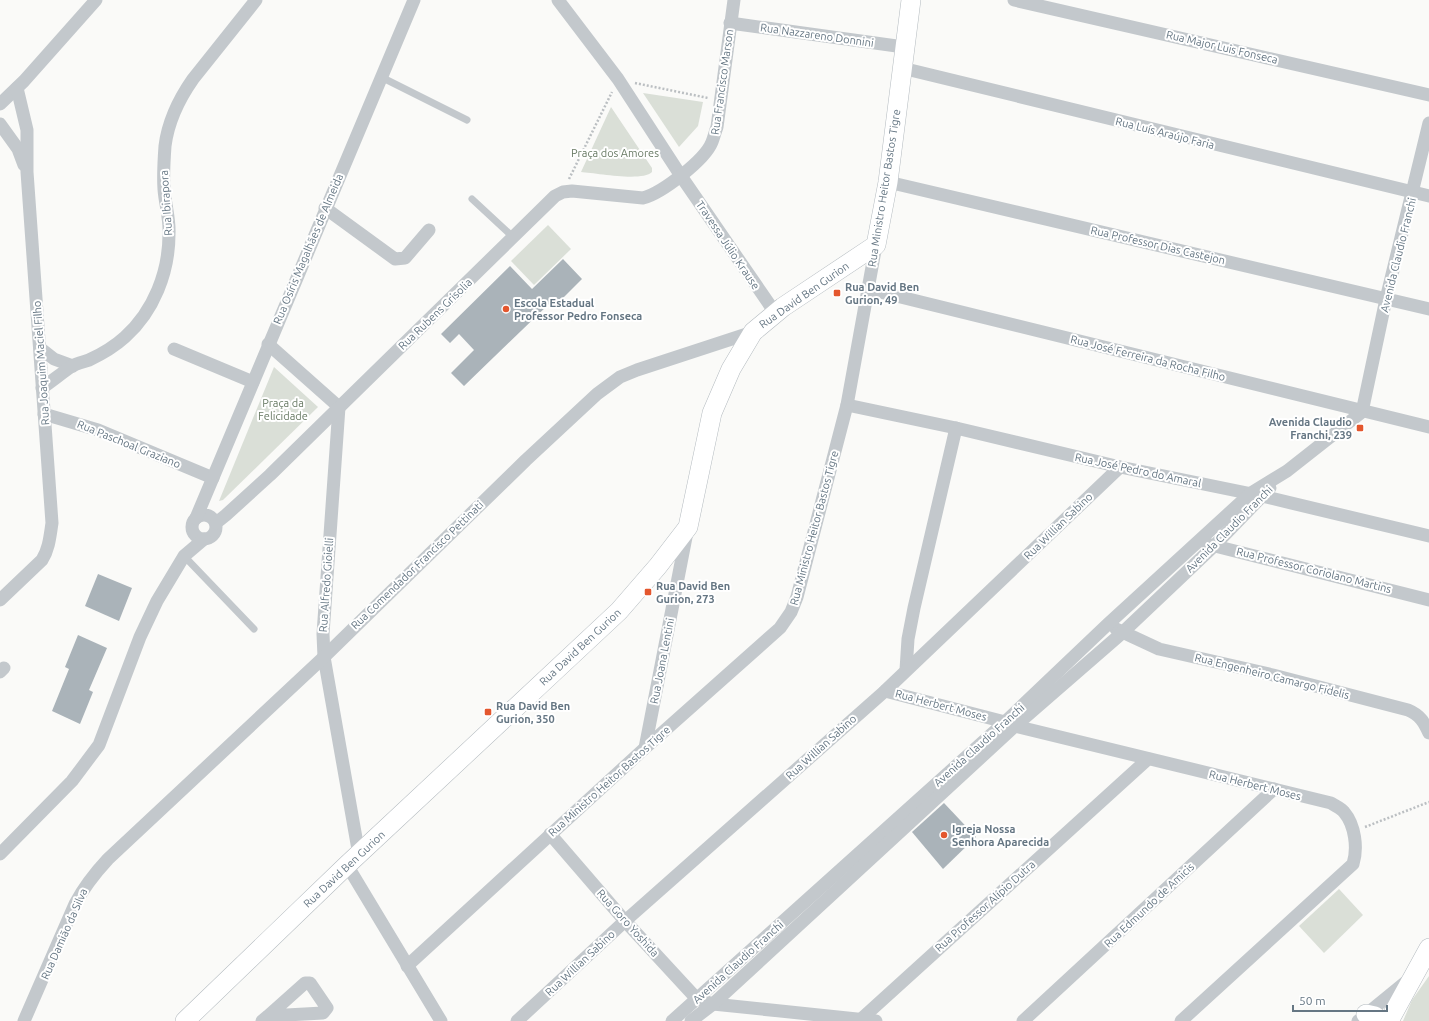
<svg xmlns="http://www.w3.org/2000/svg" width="1429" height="1021" font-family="Ubuntu,sans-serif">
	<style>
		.green { fill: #dadfd7 }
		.building { fill: #aab3b9 }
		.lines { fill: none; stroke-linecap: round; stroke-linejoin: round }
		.secondary-casing { stroke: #b3babf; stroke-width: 20 }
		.path { stroke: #bbbfc2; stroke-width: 2.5; stroke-dasharray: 2 2; stroke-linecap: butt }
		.lane { stroke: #c3c8cc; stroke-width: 7 }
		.street { stroke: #c3c8cc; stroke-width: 13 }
		.secondary { stroke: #fff; stroke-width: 19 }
		.poi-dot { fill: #e4572e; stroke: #fff; stroke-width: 1.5 }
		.labels { text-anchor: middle; stroke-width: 4; stroke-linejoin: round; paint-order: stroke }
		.street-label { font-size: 11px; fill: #657683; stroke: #fff }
		.park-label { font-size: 11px; fill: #687a64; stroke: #fff }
		.poi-label { font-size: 11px; font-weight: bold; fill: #657683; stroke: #fff; text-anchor: start }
	</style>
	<rect width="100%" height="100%" fill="#fafaf8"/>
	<!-- green -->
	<g class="green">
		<path d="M643,93L703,102L698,126L679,147Z"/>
		<path d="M611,107L652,168V172C642,182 596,173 581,172Z"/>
		<path d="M548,225L571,249L534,285L511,261Z"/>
		<path d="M274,367L318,407L223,500L219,501Z"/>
		<path d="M1339,889L1363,915L1324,953L1299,926Z"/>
		<path d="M1429,976V1021H1403L1412,1000Z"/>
	</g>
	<!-- building -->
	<g class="building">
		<path d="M563,259L582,279L553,308L549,304L464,386L451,373L474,350L459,334L450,343L441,334L510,266L532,289Z"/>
		<path d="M98,574L132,588L119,621L85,606Z"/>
		<path d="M78,635L107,648L89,690L93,692L80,724L52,711L69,669L65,667Z"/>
		<path d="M944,803L976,837L943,869L912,832Z"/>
	</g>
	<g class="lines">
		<!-- secondary casing -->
		<g class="secondary-casing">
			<g id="secondary">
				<path d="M1366,1014L1375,1016L1380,1021"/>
				<path d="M185,1021L347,865L619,611L658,566L688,527L712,413L731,369L753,332L783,307L876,245L888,182L911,0"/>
				<path d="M1389,1021L1429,948"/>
			</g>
		</g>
		<!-- path -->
		<g class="path">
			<path d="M635,83L708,98"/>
			<path d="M569,179L612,92"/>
			<path d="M1365,827L1429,802"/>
		</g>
		<!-- lane -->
		<g class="lane">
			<path d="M381,77L467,120"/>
			<path d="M472,199L513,237"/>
			<path d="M184,556L254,629"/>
		</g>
		<!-- street -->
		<g class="street">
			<path d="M558,0L618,79L681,176L776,314"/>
			<path d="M1014,0L1429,95"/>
			<path d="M730,23L904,47"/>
			<path d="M902,68L1429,196"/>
			<path d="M0,104L24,81L96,0"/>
			<path d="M0,124L18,149L24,165"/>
			<path d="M888,182L1429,309"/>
			<path d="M325,208L395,259L405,258L429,230"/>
			<path d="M868,289L1429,427"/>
			<path d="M268,344L339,407L323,634L324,657L359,855"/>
			<path d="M40,348L54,359L73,366"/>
			<path d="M174,349L253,382"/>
			<path d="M42,388C52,381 62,373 72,366C77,363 83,362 89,360C102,354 114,347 125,337C154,311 169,272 169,234C170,219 165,204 164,189C163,175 164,160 165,146C168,122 179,99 193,79L256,0"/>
			<path d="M847,405L956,428L1120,467L1262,496L1429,536"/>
			<path d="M44,414L98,430L213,478"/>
			<circle cx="204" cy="527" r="12"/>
			<path d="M196,518L414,0"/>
			<path d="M216,523L226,515L270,475L555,196L563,192L572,191L643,198C662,193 705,160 712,142C714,137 715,132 717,127L734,0"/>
			<path d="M1207,544L1429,600"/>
			<path d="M0,600L42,560C49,549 50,536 52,523L27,172V130L17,88"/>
			<path d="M1116,629L1159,649L1273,675L1408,710C1420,715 1424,722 1429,733"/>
			<path d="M906,670L908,639L914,608L956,428"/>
			<path d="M0,672L4,668"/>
			<path d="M885,691L1005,722L1015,726L1331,803C1335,806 1341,808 1344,812C1355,825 1358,848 1353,864L1181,1021"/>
			<path d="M645,748L687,532"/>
			<path d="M550,834L625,921L697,999L713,1004L876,1021"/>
			<path d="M0,854L72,781L99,745L140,637L157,601L184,556L204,539"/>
			<path d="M347,865L441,1021"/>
			<path d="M407,966L645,748L780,628L791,612L797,597L847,405L876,245"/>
			<path d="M24,1021L75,904C84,887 95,873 108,859L324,657L526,460L597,394L620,377L637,370L753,332"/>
			<path d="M262,1021L268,1016L305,983H310L327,1008L323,1013L268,1016"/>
			<path d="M517,1021L625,921L885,691L1120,467"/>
			<path d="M672,1021L1005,722L1108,624L1251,493L1287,471L1362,412L1386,299L1429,123"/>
			<path d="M691,1021L713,1004L1015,726L1122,633L1215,545L1270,488"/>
			<path d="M859,1021L1148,759"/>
			<path d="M1023,1021L1274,789"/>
			<path d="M1358,1021L1407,981"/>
		</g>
		<!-- secondary -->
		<use href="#secondary" class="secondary"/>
	</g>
	<!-- markers -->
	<g class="poi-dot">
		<rect x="833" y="289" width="8" height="8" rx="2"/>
		<circle cx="506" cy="309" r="4"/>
		<rect x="1356" y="424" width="8" height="8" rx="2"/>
		<rect x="644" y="588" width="8" height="8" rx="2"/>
		<rect x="484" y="708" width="8" height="8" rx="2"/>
		<circle cx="944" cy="835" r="4"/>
	</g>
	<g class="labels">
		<!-- street labels -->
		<g class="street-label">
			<text transform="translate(817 35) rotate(8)" y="4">Rua Nazzareno Donnini</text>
			<text transform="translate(1222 47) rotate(13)" y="4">Rua Major Luis Fonseca</text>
			<text transform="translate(722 82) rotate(-82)" y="4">Rua Francisco Marson</text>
			<text transform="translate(1165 133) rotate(14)" y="4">Rua Luís Araújo Faria</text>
			<text transform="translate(884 188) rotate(-81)" y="4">Rua Ministro Heitor Bastos Tigre</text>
			<text transform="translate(166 203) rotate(-94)" y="4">Rua Ibirapora</text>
			<text transform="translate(728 245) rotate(56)" y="4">Travessa Júlio Krause</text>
			<text transform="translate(1158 245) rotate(13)" y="4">Rua Professor Dias Castejon</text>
			<text transform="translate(308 249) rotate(-67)" y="4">Rua Osíris Magalhães de Almeida</text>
			<text transform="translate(1398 255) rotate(-76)" y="4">Avenida Claudio Franchi</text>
			<text transform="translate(804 295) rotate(-35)" y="4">Rua David Ben Gurion</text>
			<text transform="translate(435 314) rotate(-44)" y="4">Rua Rubens Grisolia</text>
			<text transform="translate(1148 358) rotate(14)" y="4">Rua José Ferreira da Rocha Filho</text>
			<text transform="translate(41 363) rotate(-94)" y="4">Rua Joaquim Maciel Filho</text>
			<text transform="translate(129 444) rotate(22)" y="4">Rua Paschoal Graziano</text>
			<text transform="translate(1138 470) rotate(12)" y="4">Rua José Pedro do Amaral</text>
			<text transform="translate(1058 526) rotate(-44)" y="4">Rua Willian Sabino</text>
			<text transform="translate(814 528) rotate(-75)" y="4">Rua Ministro Heitor Bastos Tigre</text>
			<text transform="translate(1229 529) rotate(-45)" y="4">Avenida Claudio Franchi</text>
			<text transform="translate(417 565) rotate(-44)" y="4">Rua Comendador Francisco Pettinati</text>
			<text transform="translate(1314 570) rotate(14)" y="4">Rua Professor Coriolano Martins</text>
			<text transform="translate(326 585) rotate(-86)" y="4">Rua Alfredo Gioielli</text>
			<text transform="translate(580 647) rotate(-43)" y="4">Rua David Ben Gurion</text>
			<text transform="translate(662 661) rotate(-79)" y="4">Rua Joana Lentini</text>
			<text transform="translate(1272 676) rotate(14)" y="4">Rua Engenheiro Camargo Fidelis</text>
			<text transform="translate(941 705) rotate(15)" y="4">Rua Herbert Moses</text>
			<text transform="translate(979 745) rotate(-42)" y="4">Avenida Claudio Franchi</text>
			<text transform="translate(821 747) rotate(-42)" y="4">Rua Willian Sabino</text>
			<text transform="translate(609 781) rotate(-42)" y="4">Rua Ministro Heitor Bastos Tigre</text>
			<text transform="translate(1255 785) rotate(14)" y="4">Rua Herbert Moses</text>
			<text transform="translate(344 869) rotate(-43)" y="4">Rua David Ben Gurion</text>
			<text transform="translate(1149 905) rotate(-43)" y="4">Rua Edmundo de Amicis</text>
			<text transform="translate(985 906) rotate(-42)" y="4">Rua Professor Alípio Dutra</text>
			<text transform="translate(628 923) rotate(48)" y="4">Rua Goro Yoshida</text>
			<text transform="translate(64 934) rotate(-66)" y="4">Rua Damião da Silva</text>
			<text transform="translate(738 962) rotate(-42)" y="4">Avenida Claudio Franchi</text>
			<text transform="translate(580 963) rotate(-43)" y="4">Rua Willian Sabino</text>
		</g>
		<!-- park labels -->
		<g class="park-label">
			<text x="615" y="157">Praça dos Amores</text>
			<text x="283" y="407">Praça da<tspan x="283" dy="13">Felicidade</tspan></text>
		</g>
		<!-- poi labels -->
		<g class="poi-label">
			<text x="845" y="291">Rua David Ben<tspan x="845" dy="13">Gurion, 49</tspan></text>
			<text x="514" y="307">Escola Estadual<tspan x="514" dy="13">Professor Pedro Fonseca</tspan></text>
			<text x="1352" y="426" text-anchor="end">Avenida Claudio<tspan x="1352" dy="13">Franchi, 239</tspan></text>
			<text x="656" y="590">Rua David Ben<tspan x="656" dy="13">Gurion, 273</tspan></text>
			<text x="496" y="710">Rua David Ben<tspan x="496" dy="13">Gurion, 350</tspan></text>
			<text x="952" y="833">Igreja Nossa<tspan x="952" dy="13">Senhora Aparecida</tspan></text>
		</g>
	</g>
	<!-- scale -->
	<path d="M1293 1005v6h94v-6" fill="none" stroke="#657683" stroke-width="2"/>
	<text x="1299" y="1005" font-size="12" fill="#657683" stroke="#ffffff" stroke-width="3" paint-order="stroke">50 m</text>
</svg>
